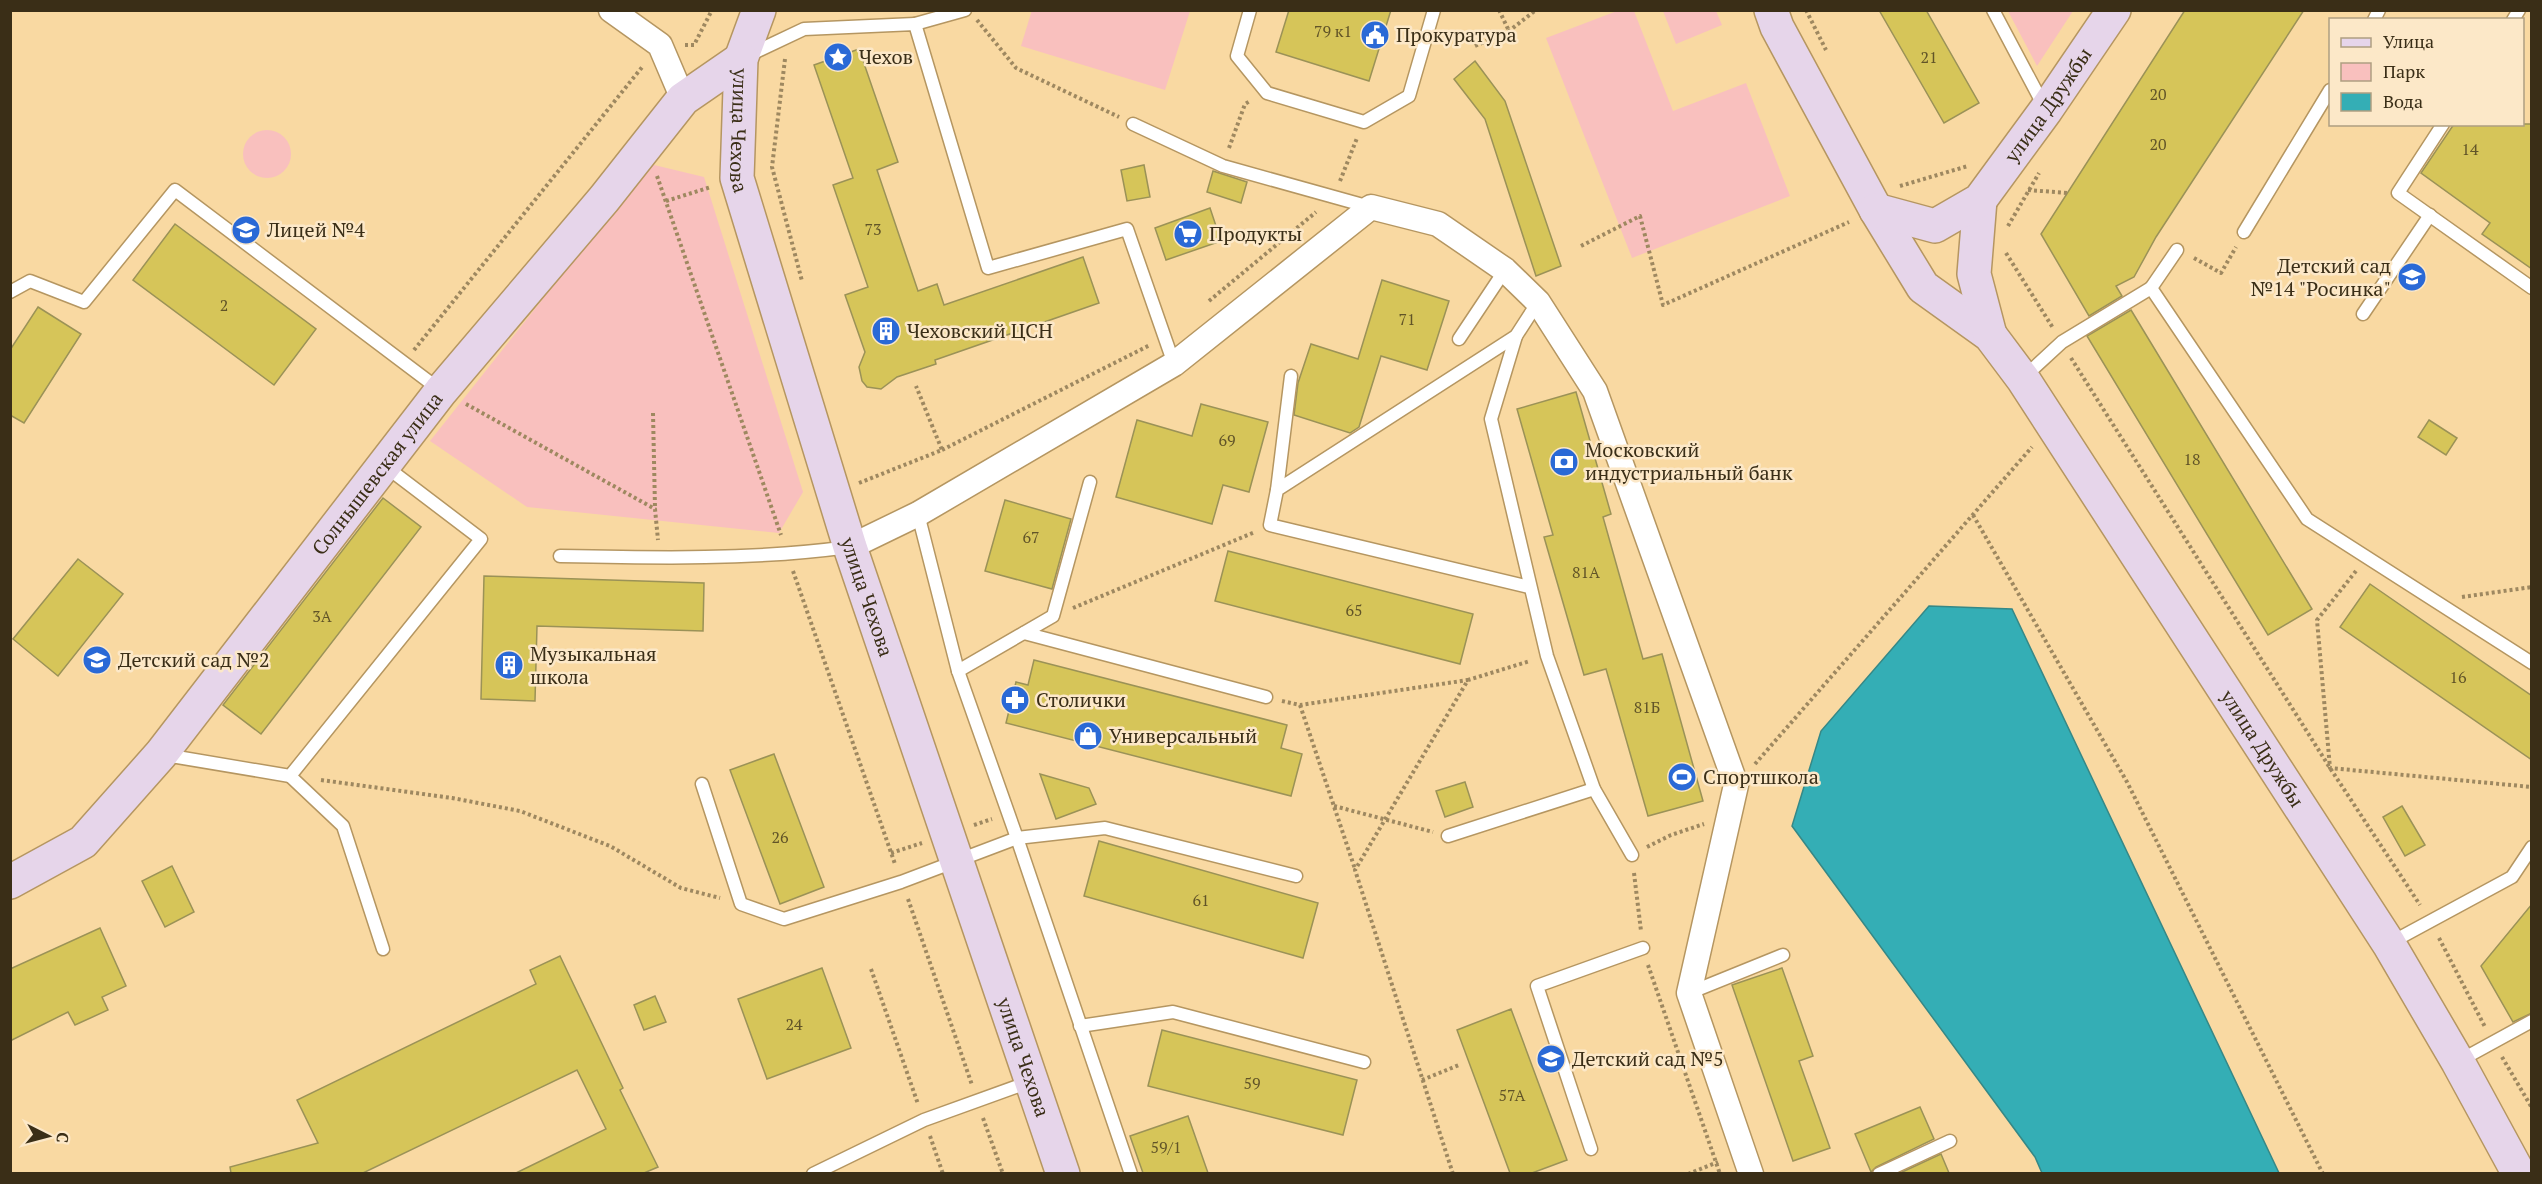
<svg xmlns="http://www.w3.org/2000/svg" width="2542" height="1184" font-family="'PT Serif',serif">
	<style>
		.green { fill: #f9c0be }
		.water { fill: #34aeb5; stroke: #368886; stroke-width: 1.5 }
		.building { fill: #d6c559; stroke: #9b9257; stroke-width: 1.5 }
		.lines { fill: none; stroke-linecap: round; stroke-linejoin: round }
		.lane-casing { stroke: #b59661; stroke-width: 15 }
		.street-casing { stroke: #b59661; stroke-width: 27 }
		.secondary-casing { stroke: #b59661; stroke-width: 36 }
		.path { stroke: #9e8860; stroke-width: 4; stroke-dasharray: 3 3; stroke-linecap: butt }
		.lane { stroke: #fff; stroke-width: 12 }
		.street { stroke: #fff; stroke-width: 24 }
		.secondary { stroke: #e6d5ea; stroke-width: 33 }
		.labels { text-anchor: middle; stroke-width: 5; stroke-linejoin: round; paint-order: stroke }
		.number-label { font-size: 16px; fill: #615428 }
		.poi-label { font-size: 20px; fill: #3a2e17; stroke: #fce8c8; text-anchor: start }
		.street-label { font-size: 20px; fill: #3a2e17; stroke: #fce8c8 }
	</style>
	<rect width="100%" height="100%" fill="#f9d9a2"/>
	<!-- green -->
	<g class="green">
		<path d="M1032,10H1190V11L1165,90L1021,46Z"/>
		<path d="M1617,11H1634L1673,111L1746,83L1790,196L1632,258L1546,38Z"/>
		<path d="M1663,11H1716L1722,25L1676,44Z"/>
		<path d="M2008,11H2073L2037,66Z"/>
		<circle cx="267" cy="154" r="24"/>
		<path d="M650,164L704,177L803,492L779,533L527,507L430,441Z"/>
	</g>
	<!-- water -->
	<path class="water" d="M1929,606L2012,609L2279,1173H2042L2035,1157L1792,826L1821,731Z"/>
	<!-- building -->
	<g class="building">
		<path d="M1289,10H1391L1369,81L1276,52Z"/>
		<path d="M1879,10H1926L1979,103L1944,123Z"/>
		<path d="M2185,10H2304L2156,237L2134,277L2116,286L2122,296L2089,316L2041,234Z"/>
		<path d="M859,49L898,162L877,170L918,291L937,284L944,305L1083,257L1099,303L935,360L936,364L897,377L881,389L867,387L862,381L859,367L865,352L845,295L868,287L833,185L853,178L814,65Z"/>
		<path d="M1475,61L1505,101L1561,266L1536,276L1485,119L1454,79Z"/>
		<path d="M2454,124H2532V269L2482,234L2490,223L2421,173Z"/>
		<path d="M1144,165L1150,197L1127,201L1121,170Z"/>
		<path d="M1213,171L1247,182L1241,203L1207,192Z"/>
		<path d="M1210,208L1221,241L1166,260L1155,228Z"/>
		<path d="M175,224L316,329L274,385L133,280Z"/>
		<path d="M1382,280L1449,301L1427,370L1381,356L1359,427L1350,433L1294,415L1298,383L1311,344L1358,359Z"/>
		<path d="M38,307L81,334L24,423L10,415V350Z"/>
		<path d="M2131,310L2312,609L2268,635L2087,336Z"/>
		<path d="M1576,392L1611,514L1603,517L1643,659L1662,654L1703,801L1648,816L1606,669L1584,675L1544,537L1553,535L1517,409Z"/>
		<path d="M1201,404L1268,422L1249,492L1223,485L1212,524L1116,497L1137,420L1192,436Z"/>
		<path d="M2429,420L2457,438L2446,455L2418,437Z"/>
		<path d="M383,498L421,527L261,734L223,705Z"/>
		<path d="M1005,500L1071,519L1052,589L985,571Z"/>
		<path d="M1228,551L1473,614L1460,664L1215,601Z"/>
		<path d="M78,559L123,594L58,676L13,639Z"/>
		<path d="M484,576L704,583L703,631L537,626L535,701L481,699Z"/>
		<path d="M2370,584L2532,696V760L2340,627Z"/>
		<path d="M1034,660L1287,725L1281,748L1302,754L1291,796L1006,723L1016,682L1028,685Z"/>
		<path d="M774,754L824,887L780,904L730,770Z"/>
		<path d="M1040,774L1089,788L1096,804L1056,819Z"/>
		<path d="M1465,782L1473,807L1445,817L1436,791Z"/>
		<path d="M2402,806L2425,845L2405,856L2383,817Z"/>
		<path d="M1099,841L1318,903L1303,958L1084,896Z"/>
		<path d="M172,866L194,912L165,927L142,881Z"/>
		<path d="M2532,904V1013L2513,1022L2481,966Z"/>
		<path d="M100,928L126,986L102,997L108,1010L75,1025L68,1012L10,1041V969Z"/>
		<path d="M560,956L623,1088L620,1090L658,1167L644,1173H516L606,1129L577,1070L363,1173H231L230,1167L318,1143L297,1100L536,984L530,970Z"/>
		<path d="M822,968L851,1048L767,1079L738,999Z"/>
		<path d="M1782,968L1813,1056L1799,1061L1830,1148L1793,1161L1732,985Z"/>
		<path d="M655,996L666,1022L644,1030L634,1005Z"/>
		<path d="M1511,1009L1567,1160L1532,1173H1510L1457,1030Z"/>
		<path d="M1162,1030L1357,1080L1343,1135L1148,1086Z"/>
		<path d="M1920,1107L1934,1139L1876,1167L1871,1172L1855,1134Z"/>
		<path d="M1188,1116L1208,1173H1143L1130,1136Z"/>
		<path d="M1941,1154L1949,1173H1900Z"/>
	</g>
	<g class="lines">
		<!-- lane casing -->
		<g class="lane-casing">
			<g id="lane">
				<path d="M1250,10L1237,56L1267,93L1364,122L1409,96L1434,10"/>
				<path d="M1993,10L2044,106"/>
				<path d="M2374,20L2379,10"/>
				<path d="M2513,20L2519,10"/>
				<path d="M915,24L965,10"/>
				<path d="M747,56L804,29L915,24L988,268L1127,229L1174,364"/>
				<path d="M1133,124L1223,166L1370,207"/>
				<path d="M2443,124L2398,193L2532,288"/>
				<path d="M2244,232L2330,90"/>
				<path d="M2151,288L2177,250"/>
				<path d="M10,292L30,281L84,302L175,190L440,390"/>
				<path d="M2363,314L2430,215"/>
				<path d="M1516,336L1491,419L1547,656L1594,789L1632,855"/>
				<path d="M1459,339L1505,270"/>
				<path d="M2023,378L2062,342L2151,288L2307,519L2532,663"/>
				<path d="M1277,490L1291,376"/>
				<path d="M918,514L958,671L1017,838L1131,1174"/>
				<path d="M560,556C657,558 753,560 849,547"/>
				<path d="M1529,587L1270,525L1277,490L1516,336L1538,302"/>
				<path d="M1024,633L1266,697"/>
				<path d="M958,671L1053,616L1090,482"/>
				<path d="M165,755L290,776L481,539L385,466"/>
				<path d="M290,776L343,826L383,949"/>
				<path d="M702,784L741,904L784,919L901,882L1017,838L1105,828L1296,876"/>
				<path d="M1448,836L1594,789"/>
				<path d="M2390,943L2512,877L2532,847"/>
				<path d="M1689,993L1783,955"/>
				<path d="M1080,1026L1173,1012L1364,1062"/>
				<path d="M2459,1061L2532,1021"/>
				<path d="M1591,1149L1537,986L1643,948"/>
				<path d="M813,1174L924,1120L1032,1081"/>
				<path d="M1879,1174L1950,1141"/>
			</g>
		</g>
		<!-- street casing -->
		<g class="street-casing">
			<g id="street">
				<path d="M611,10L660,45L683,99"/>
				<path d="M850,547L918,514L1174,364L1371,207L1438,224L1505,270L1538,302L1595,391L1736,785L1689,993L1751,1174"/>
			</g>
		</g>
		<!-- secondary casing -->
		<g class="secondary-casing">
			<g id="secondary">
				<path id="s1" d="M759,10L741,59L737,178L850,547L1063,1174"/>
				<path id="s2" d="M1771,10L1777,27L1876,210L1923,287L1990,335L2023,379L2389,944L2458,1062L2519,1174"/>
				<path d="M1980,200L1974,274L1990,335"/>
				<path id="s3" d="M1876,210L1935,226L1980,200L2046,110L2114,10"/>
				<path id="s4" d="M10,882L83,842L161,754L441,391L604,199L683,99L741,59"/>
			</g>
		</g>
		<!-- path -->
		<g class="path">
			<path d="M1499,10L1509,31"/>
			<path d="M1806,10L1826,50"/>
			<path d="M977,20L1016,68L1119,117"/>
			<path d="M685,45H694L712,10"/>
			<path d="M1475,46L1509,31L1536,10"/>
			<path d="M785,59L772,167L802,281"/>
			<path d="M1229,148L1245,104L1250,101"/>
			<path d="M657,176L781,535"/>
			<path d="M1340,181L1357,138"/>
			<path d="M1900,186L1968,166"/>
			<path d="M2028,190L2068,193"/>
			<path d="M666,201L711,187"/>
			<path d="M2008,226L2039,173"/>
			<path d="M1581,246L1640,216L1663,305L1849,222"/>
			<path d="M2006,253L2053,328"/>
			<path d="M2194,258L2221,273L2236,247"/>
			<path d="M1209,301L1316,212"/>
			<path d="M414,350L643,66"/>
			<path d="M2071,358L2330,768L2420,905"/>
			<path d="M466,404L655,509L658,540"/>
			<path d="M653,413L655,508"/>
			<path d="M942,450L1150,345"/>
			<path d="M859,483L942,450L916,386"/>
			<path d="M1973,515L2127,782L2323,1174"/>
			<path d="M793,571L895,864"/>
			<path d="M2356,571L2317,620L2330,768L2532,787"/>
			<path d="M2462,597L2532,587"/>
			<path d="M1073,608L1255,532"/>
			<path d="M1282,701L1300,705L1468,680"/>
			<path d="M1300,705L1355,869"/>
			<path d="M1755,764L2032,447"/>
			<path d="M321,780L452,798L520,811L610,846L681,888L720,898"/>
			<path d="M1334,806L1433,832"/>
			<path d="M974,825L992,819"/>
			<path d="M1647,847L1671,835L1704,824"/>
			<path d="M891,853L922,843"/>
			<path d="M1634,873L1641,931"/>
			<path d="M908,899L972,1085"/>
			<path d="M2439,938L2485,1027"/>
			<path d="M1648,965L1720,1174"/>
			<path d="M871,969L918,1104"/>
			<path d="M2502,1057L2532,1108"/>
			<path d="M1422,1080L1459,1065"/>
			<path d="M983,1118L1003,1174"/>
			<path d="M930,1136L943,1174"/>
			<path d="M1453,1174L1355,870L1468,680L1530,661"/>
			<path d="M1688,1174L1718,1162"/>
		</g>
		<!-- lane -->
		<use href="#lane" class="lane"/>
		<!-- street -->
		<use href="#street" class="street"/>
		<!-- secondary -->
		<use href="#secondary" class="secondary"/>
	</g>
	<!-- icons -->
	<defs>
		<g id="civic-disc" transform="scale(1.5)"><circle r="9.5" fill="#2a69d6" stroke="#fce8c8"/><path d="M-.6-6.5H3V-4.5H.6V-3L4-1V1h2V6H-6V1h2V-1L-.6-3ZM-1.2 2.5V6h2.4V2.5Z" fill="#fff"/></g>
		<g id="sight-disc" transform="scale(1.5)"><circle r="9.5" fill="#2a69d6" stroke="#fce8c8"/><path d="M0-6L1.8-2.2L6-1.7L2.9 1.2L3.7 5.4L0 3.3L-3.7 5.4L-2.9 1.2L-6-1.7L-1.8-2.2Z" fill="#fff"/></g>
		<g id="school-disc" transform="scale(1.5)"><circle r="9.5" fill="#2a69d6" stroke="#fce8c8"/><path d="M0-5L7-2L0 1L-7-2ZM-4 1L0 2.5L4 1V4Q0 6-4 4Z" fill="#fff"/></g>
		<g id="supermarket-disc" transform="scale(1.5)"><circle r="9.5" fill="#2a69d6" stroke="#fce8c8"/><path d="M-6-5.5h2.5l.6 2H6L4.5 2H-2.5L-4.4-4H-6ZM-1.5 3.2a1.3 1.3 0 1 0 .1 0ZM3 3.2a1.3 1.3 0 1 0 .1 0Z" fill="#fff"/></g>
		<g id="building-disc" transform="scale(1.5)"><circle r="9.5" fill="#2a69d6" stroke="#fce8c8"/><path d="M-4-6H4V6H1V3H-1V6H-4ZM-2.5-4.3h1.7v1.8h-1.7ZM.8-4.3h1.7v1.8H.8ZM-2.5-1h1.7V.8h-1.7ZM.8-1h1.7V.8H.8Z" fill="#fff"/></g>
		<g id="bank-disc" transform="scale(1.5)"><circle r="9.5" fill="#2a69d6" stroke="#fce8c8"/><path d="M-6-4H6V4H-6ZM0-2.3a2.3 2.3 0 1 0 0 4.6a2.3 2.3 0 1 0 0-4.6Z" fill="#fff"/></g>
		<g id="pharmacy-disc" transform="scale(1.5)"><circle r="9.5" fill="#2a69d6" stroke="#fce8c8"/><path d="M-2-6h4v4h4v4h-4v4h-4v-4h-4v-4h4Z" fill="#fff"/></g>
		<g id="shop-disc" transform="scale(1.5)"><circle r="9.5" fill="#2a69d6" stroke="#fce8c8"/><path d="M-5-2.5h2.3a2.7 3.5 0 0 1 5.4 0H5L5.5 6h-11ZM-1.5-2.5h3a1.5 2.3 0 0 0-3 0Z" fill="#fff"/></g>
		<g id="stadium-disc" transform="scale(1.5)"><circle r="9.5" fill="#2a69d6" stroke="#fce8c8"/><path d="M0-5a6.5 5 0 1 0 0 10a6.5 5 0 1 0 0-10ZM-3.5-1.8h7v3.6h-7Z" fill="#fff"/></g>
	</defs>
	<g fill-rule="evenodd">
		<use href="#civic-disc" x="1375" y="35"/>
		<use href="#sight-disc" x="838" y="57"/>
		<use href="#school-disc" x="246" y="230"/>
		<use href="#supermarket-disc" x="1188" y="234"/>
		<use href="#school-disc" x="2412" y="277"/>
		<use href="#building-disc" x="886" y="331"/>
		<use href="#bank-disc" x="1564" y="462"/>
		<use href="#school-disc" x="97" y="660"/>
		<use href="#building-disc" x="509" y="665"/>
		<use href="#pharmacy-disc" x="1015" y="700"/>
		<use href="#shop-disc" x="1088" y="736"/>
		<use href="#stadium-disc" x="1682" y="777"/>
		<use href="#school-disc" x="1551" y="1059"/>
	</g>
	<g class="labels">
		<!-- number labels -->
		<g class="number-label">
			<text x="1333" y="37">79 к1</text>
			<text x="1929" y="63">21</text>
			<text x="2158" y="100">20</text>
			<text x="2158" y="150">20</text>
			<text x="2470" y="155">14</text>
			<text x="873" y="235">73</text>
			<text x="224" y="311">2</text>
			<text x="1407" y="325">71</text>
			<text x="1227" y="446">69</text>
			<text x="2192" y="465">18</text>
			<text x="1031" y="543">67</text>
			<text x="1586" y="578">81А</text>
			<text x="1354" y="616">65</text>
			<text x="322" y="622">3А</text>
			<text x="2458" y="683">16</text>
			<text x="1647" y="713">81Б</text>
			<text x="780" y="843">26</text>
			<text x="1201" y="906">61</text>
			<text x="794" y="1030">24</text>
			<text x="1252" y="1089">59</text>
			<text x="1512" y="1101">57А</text>
			<text x="1166" y="1153">59/1</text>
		</g>
		<!-- poi labels -->
		<g class="poi-label">
			<text x="1396" y="42">Прокуратура</text>
			<text x="859" y="64">Чехов</text>
			<text x="267" y="237">Лицей №4</text>
			<text x="1209" y="241">Продукты</text>
			<text x="2391" y="273" text-anchor="end">Детский сад<tspan x="2391" dy="23">№14 "Росинка"</tspan></text>
			<text x="907" y="338">Чеховский ЦСН</text>
			<text x="1585" y="457">Московский<tspan x="1585" dy="23">индустриальный банк</tspan></text>
			<text x="530" y="661">Музыкальная<tspan x="530" dy="23">школа</tspan></text>
			<text x="118" y="667">Детский сад №2</text>
			<text x="1036" y="707">Столички</text>
			<text x="1109" y="743">Универсальный</text>
			<text x="1703" y="784">Спортшкола</text>
			<text x="1572" y="1066">Детский сад №5</text>
		</g>
		<!-- street labels -->
		<g class="street-label">
			<text dy="7" stroke="none"><textPath href="#s3" startOffset="230">улица Дружбы</textPath></text>
			<text dy="7" stroke="none"><textPath href="#s1" startOffset="124">улица Чехова</textPath></text>
			<text dy="7" stroke="none"><textPath href="#s4" startOffset="555">Солнышевская улица</textPath></text>
			<text dy="7" stroke="none"><textPath href="#s1" startOffset="610">улица Чехова</textPath></text>
			<text dy="7" stroke="none"><textPath href="#s2" startOffset="894">улица Дружбы</textPath></text>
			<text dy="7" stroke="none"><textPath href="#s1" startOffset="1096">улица Чехова</textPath></text>
		</g>
	</g>
	<!-- border -->
	<rect width="2542" height="1184" fill="none" stroke="#3a2e17" stroke-width="24"/>
	<!-- legend -->
	<rect x="2329" y="18" width="195" height="108" fill="#fce8c8" stroke="#ae9e81" stroke-width="1.5"/>
	<rect x="2341" y="38" width="30" height="9" fill="#e6d5ea" stroke="#ae9e81" stroke-width="1.5"/>
	<text x="2383" y="48" font-size="18" fill="#3a2e17">Улица</text>
	<rect x="2341" y="63" width="30" height="18" fill="#f9c0be" stroke="#ae9e81" stroke-width="1.5"/>
	<text x="2383" y="78" font-size="18" fill="#3a2e17">Парк</text>
	<rect x="2341" y="93" width="30" height="18" fill="#34aeb5" stroke="#ae9e81" stroke-width="1.5"/>
	<text x="2383" y="108" font-size="18" fill="#3a2e17">Вода</text>
	<!-- north arrow -->
	<g transform="translate(48 1136) rotate(96)" stroke="#fce8c8" stroke-width="4.5" paint-order="stroke">
	<path d="M0-4.5L10 22L0 15L-10 22Z" fill="#3a2e17"/>
	<text y="-9" font-size="16" font-weight="bold" text-anchor="middle" fill="#3a2e17">С</text>
	</g>
</svg>
